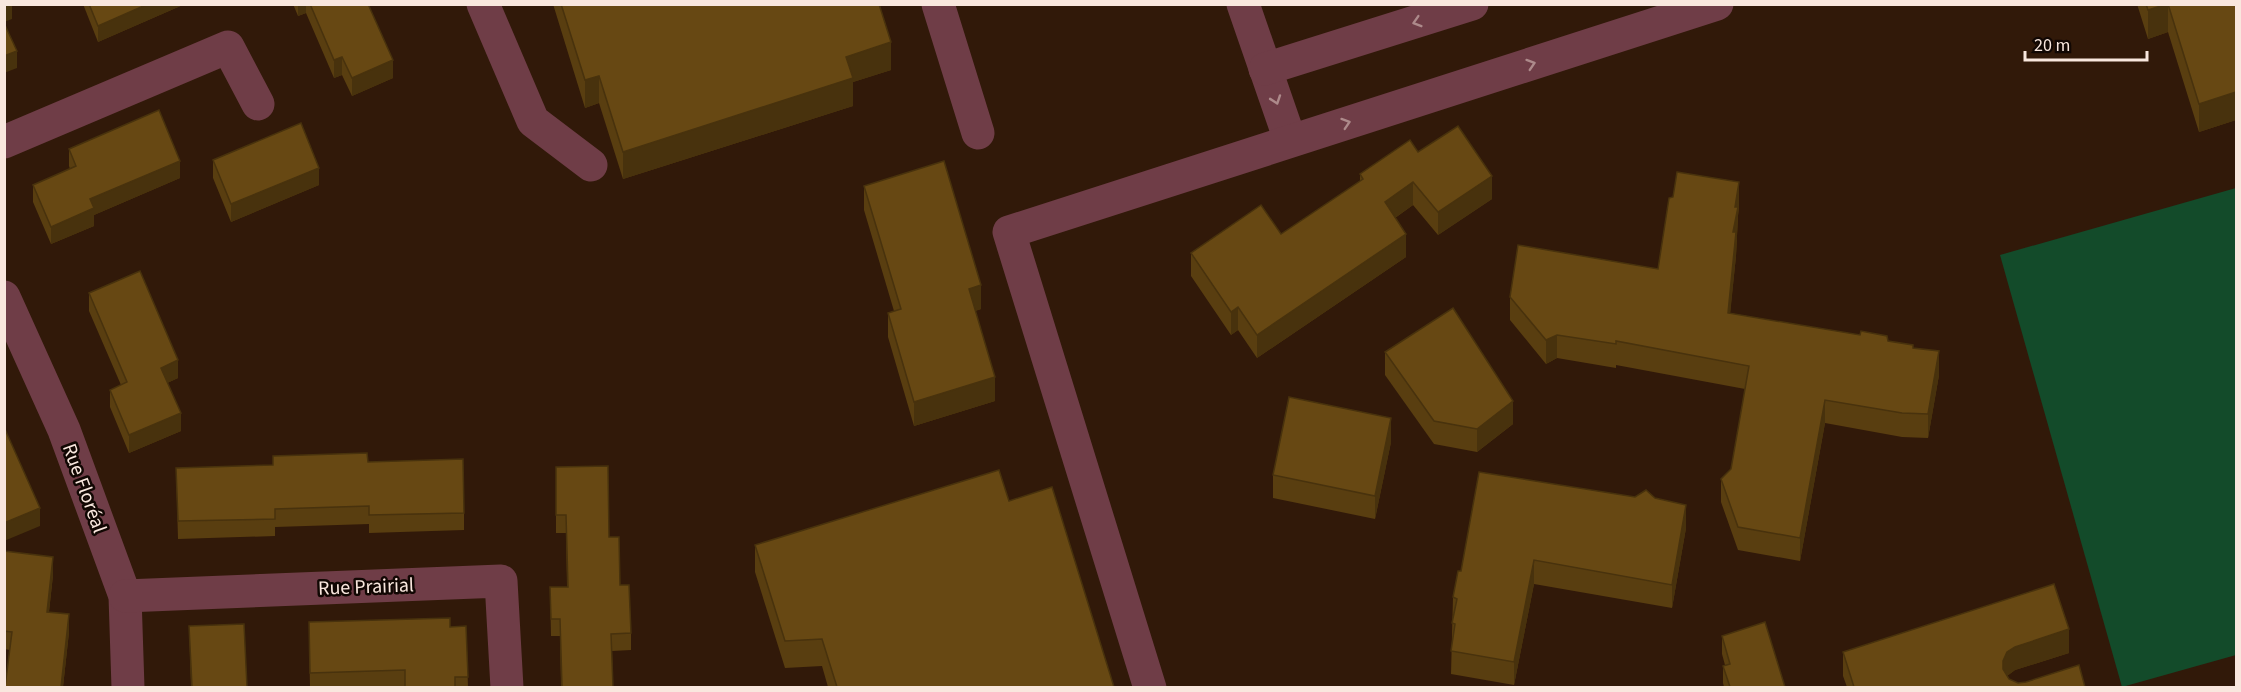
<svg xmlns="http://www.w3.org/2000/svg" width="2241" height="692" font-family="'Source Sans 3',sans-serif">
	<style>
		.garden { fill: #134b2a }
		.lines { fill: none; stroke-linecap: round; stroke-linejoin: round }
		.minor { stroke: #6f3d47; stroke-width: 33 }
		.wall { fill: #593e10 }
		.shaded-wall { fill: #48320d }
		.building { fill: #674813; stroke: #48320d; stroke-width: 1.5 }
		.oneway { stroke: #ad8a8b }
		.labels { text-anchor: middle; stroke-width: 5; stroke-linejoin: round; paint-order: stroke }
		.street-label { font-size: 20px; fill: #f9e7de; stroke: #110703 }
	</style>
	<rect width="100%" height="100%" fill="#311909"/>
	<!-- garden -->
	<path class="garden" d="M2236,188V655L2122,687L2000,255Z"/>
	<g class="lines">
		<!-- minor -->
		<g class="minor">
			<path d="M483,4L533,121L591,165"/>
			<path d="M938,4L978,133"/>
			<path d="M1243,4L1290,140"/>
			<path d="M1265,69L1472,4"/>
			<path d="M4,142L228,47L258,104"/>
			<path d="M4,297L64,430L125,596L128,688"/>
			<path d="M125,596L501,581L507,688"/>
			<path d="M1150,688L1009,232L1717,4"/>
		</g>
	</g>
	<!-- wall -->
	<g class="wall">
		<path d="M83,4H185L98,42Z"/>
		<path d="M293,4H368L393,78L352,96L342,75L334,78L306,13L298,16Z"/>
		<path d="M553,4H879L891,70L853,82V106L623,179L599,103L585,108Z"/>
		<path d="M2137,4H2236V120L2199,132L2168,32L2148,39Z"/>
		<path d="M69,149L180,178L94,215V226L51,244L33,202V185L70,169L69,166Z"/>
		<path d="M1418,152L1492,199L1438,235L1413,205L1395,218L1406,257L1257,358L1238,330L1231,335L1191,276V253L1281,234L1360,181V174Z"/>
		<path d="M213,160L319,185L231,222L213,178Z"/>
		<path d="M864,186L981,309L975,311L995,401L914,426L888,337V313L894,311L864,210Z"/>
		<path d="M1739,206L1738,216L1736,256L1730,313L1888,341L1913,348L1939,375L1928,438L1902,437L1825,423L1800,561L1738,550L1721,502V479L1731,469L1745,389L1616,365V368L1557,358L1546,364L1510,320V297L1658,269Z"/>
		<path d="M89,293L178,378L167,383L181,431L129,453L110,407V390L121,385L89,311Z"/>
		<path d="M1385,352L1513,424L1477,452L1434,444L1385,375Z"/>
		<path d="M1391,442L1375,519L1273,498V475Z"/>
		<path d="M368,462L464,513V530L369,533V524L275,527V536L178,539L176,468Z"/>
		<path d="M556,467L609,537L631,633V650L612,651L613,687H561L560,636H551L550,587H567L566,533H556Z"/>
		<path d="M1009,501L1114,687H828L822,666L785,668L755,572V545Z"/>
		<path d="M1686,528L1672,608L1534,584L1514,685L1451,674L1453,597L1461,571Z"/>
		<path d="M4,551L53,575L49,612L69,632L63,687H5L10,650L4,649Z"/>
		<path d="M189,626L247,687H191Z"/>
		<path d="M466,626L468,687H310L309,639Z"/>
		<path d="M1722,636L1785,687H1724L1723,683V666L1725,665L1722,654Z"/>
		<path d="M1843,652L2069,653L2015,670L2007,676L2009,679L2018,683L2085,687H1847L1843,676Z"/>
	</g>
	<!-- shaded-wall -->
	<g class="shaded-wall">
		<path d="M7,4H12V19L4,22V6Z"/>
		<path d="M148,4H185L98,42V26Z"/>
		<path d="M298,4H306V13L298,16Z"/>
		<path d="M2168,4V32L2148,39V10Z"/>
		<path d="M891,42V70L853,82V106L623,179V152L846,57Z"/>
		<path d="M17,51V68L4,73V56Z"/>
		<path d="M342,57V75L334,78V60Z"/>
		<path d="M393,60V78L352,96V78Z"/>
		<path d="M599,76V103L585,108V80Z"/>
		<path d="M2236,92V120L2199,132V104Z"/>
		<path d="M180,161V178L94,215V226L51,244V227L90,199Z"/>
		<path d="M319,168V185L231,222V204Z"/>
		<path d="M1492,176V199L1438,235V212Z"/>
		<path d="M1413,182V205L1385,225V202Z"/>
		<path d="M1739,182V206L1738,216L1736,256L1728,336V313L1733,232L1735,207Z"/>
		<path d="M1406,234V257L1257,358V335Z"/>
		<path d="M981,285V309L969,313V289Z"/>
		<path d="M1238,307V330L1231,335V312Z"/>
		<path d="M1557,335V358L1546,364V340Z"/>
		<path d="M1939,351V375L1928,438V414Z"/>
		<path d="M178,360V378L161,386V368Z"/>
		<path d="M995,377V401L914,426V402Z"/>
		<path d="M1825,400V423L1800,561V538Z"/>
		<path d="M1513,401V424L1477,452V429Z"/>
		<path d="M181,413V431L129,453V435Z"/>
		<path d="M1391,418V442L1375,519V496Z"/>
		<path d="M1686,505V528L1672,608V585Z"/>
		<path d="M40,508V526L4,541V523Z"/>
		<path d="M53,557V575L47,629V612Z"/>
		<path d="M1534,560V584L1514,685V662Z"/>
		<path d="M69,614V632L63,687H61Z"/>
		<path d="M2069,629V653L2015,670L2007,676L2003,685V661L2007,652L2015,647Z"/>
	</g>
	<!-- building -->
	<g class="building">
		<path d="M89,4H148L98,26Z"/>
		<path d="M310,4H368L393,60L352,78L342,57L334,60Z"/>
		<path d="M561,4H879L891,42L846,57L853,78L623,152L599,76L585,80Z"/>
		<path d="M2146,4H2167L2148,10Z"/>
		<path d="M2168,4H2236V92L2199,104Z"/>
		<path d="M4,23L17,51L4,56Z"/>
		<path d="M159,110L180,161L90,199L94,208L51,227L33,185L76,166L69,149Z"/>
		<path d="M301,123L319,168L231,204L213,160Z"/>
		<path d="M1458,126L1492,176L1438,212L1413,182L1385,202L1406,234L1257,335L1238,307L1231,312L1191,253L1261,205L1281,234L1363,179L1360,174L1410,140L1418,152Z"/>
		<path d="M944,161L981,285L969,289L995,377L914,402L888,313L901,309L864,186Z"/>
		<path d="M1677,172L1739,182L1735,207H1738L1733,232H1736L1728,313L1860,335L1861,331L1887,336L1888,341L1913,345V348L1939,351L1928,414L1902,413L1825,400L1800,538L1738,527L1721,479L1731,469L1749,366L1616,341V344L1557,335L1546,340L1510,297L1518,245L1658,269L1669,198L1673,197Z"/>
		<path d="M140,271L178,360L161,368L181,413L129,435L110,390L127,382L89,293Z"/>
		<path d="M1453,308L1513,401L1477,429L1434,421L1385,352Z"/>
		<path d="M1289,397L1391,418L1375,496L1273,475Z"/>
		<path d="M4,427L40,508L4,523Z"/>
		<path d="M367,453L368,462L463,459L464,513L369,515V506L275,509V519L178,521L176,468L273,465V456Z"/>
		<path d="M608,466L609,537H619L620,585H629L631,633L611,634L613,687H562L560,619H551L550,587H568L566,515H556V467Z"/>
		<path d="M999,470L1009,501L1052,487L1114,687H837L822,639L785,641L755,545Z"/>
		<path d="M1479,472L1635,497L1646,490L1655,498L1686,505L1672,585L1534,560L1514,662L1451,651L1455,624L1452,623L1457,599L1453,597L1458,571H1461Z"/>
		<path d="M4,551L53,557L47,612L69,614L61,687H5L12,632L4,631Z"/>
		<path d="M2054,584L2069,629L2015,647L2007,652L2003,661V669L2009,679L2018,683L2026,682L2079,665L2085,687H1854L1843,652Z"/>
		<path d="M450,618V627L466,626L468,677H455V687H405V670L310,673L309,622Z"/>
		<path d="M1765,622L1785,687H1730L1723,666L1730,664L1722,636Z"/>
		<path d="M244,624L247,687H192L189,626Z"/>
	</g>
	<!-- one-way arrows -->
	<defs><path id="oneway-chevron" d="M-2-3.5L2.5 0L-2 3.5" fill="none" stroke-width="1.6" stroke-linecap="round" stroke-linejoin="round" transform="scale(1.5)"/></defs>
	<g class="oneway">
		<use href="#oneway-chevron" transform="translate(1417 22) rotate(163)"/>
		<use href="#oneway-chevron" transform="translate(1531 64) rotate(-18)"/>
		<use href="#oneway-chevron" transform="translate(1276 100) rotate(71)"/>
		<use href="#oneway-chevron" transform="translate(1346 123) rotate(-18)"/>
	</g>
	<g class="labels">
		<!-- street labels -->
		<g class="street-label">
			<text transform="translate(85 488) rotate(70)" y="7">Rue Floréal</text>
			<text transform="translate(366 586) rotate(-2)" y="7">Rue Prairial</text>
		</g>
	</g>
	<!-- border -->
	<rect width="2241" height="692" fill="none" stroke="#f9e7de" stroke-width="12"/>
	<!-- scale -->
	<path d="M2025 51v9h122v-9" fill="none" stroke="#f9e7de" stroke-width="3"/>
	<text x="2034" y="51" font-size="18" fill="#f9e7de" stroke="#110703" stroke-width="4.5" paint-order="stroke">20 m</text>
</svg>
